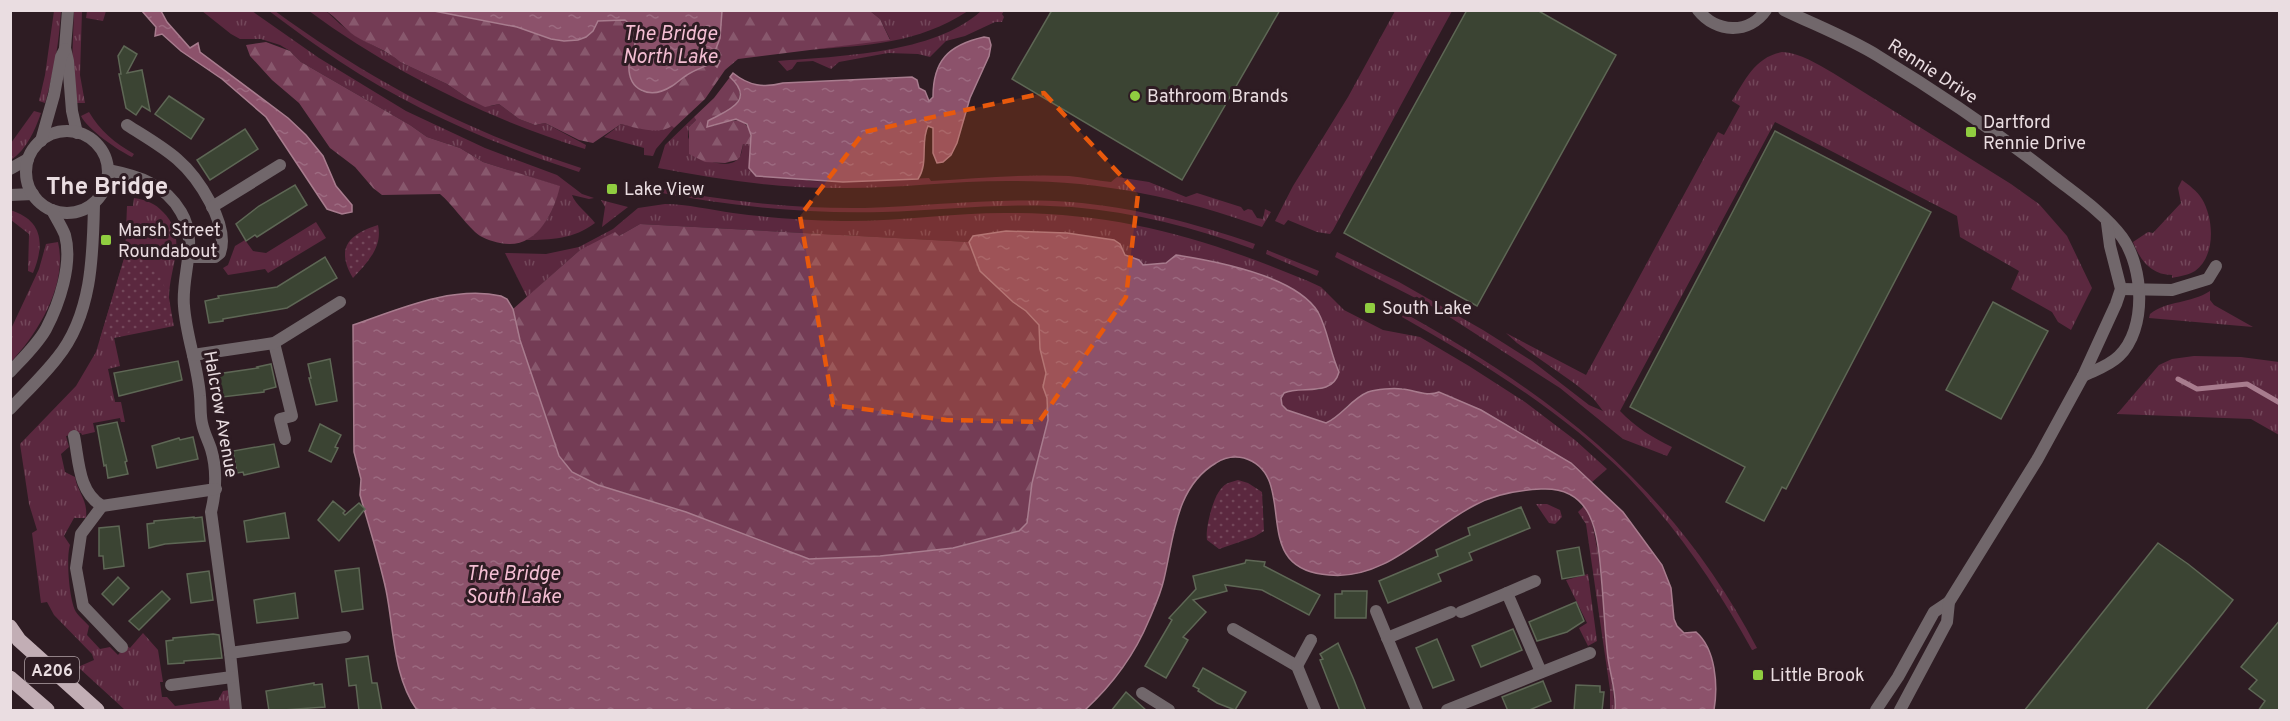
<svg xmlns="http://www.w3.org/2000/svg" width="2290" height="721" font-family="Overpass,sans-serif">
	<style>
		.grass { fill: url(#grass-tufts) }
		.forest { fill: url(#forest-firs) }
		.wetland { fill: url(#wetland-marsh) }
		.park { fill: url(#park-dots) }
		.water { fill: url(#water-ripples); stroke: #a87c8e; stroke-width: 1.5 }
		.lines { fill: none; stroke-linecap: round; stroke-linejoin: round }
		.stream { stroke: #a87c8e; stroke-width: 5 }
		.building { fill: #3b4433; stroke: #5e6755; stroke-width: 1.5 }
		.minor { stroke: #71676b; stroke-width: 12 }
		.tertiary { stroke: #71676b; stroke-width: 12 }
		.primary { stroke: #c2aeb5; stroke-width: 15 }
		.marked { fill: #e8590c; fill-opacity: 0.2; stroke: #e8590c; stroke-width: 4.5; stroke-dasharray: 12 8; stroke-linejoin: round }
		.poi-dot { fill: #90cd40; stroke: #2e1c23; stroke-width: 2 }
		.labels { text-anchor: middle; stroke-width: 6; stroke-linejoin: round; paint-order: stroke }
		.shield { fill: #2e1c23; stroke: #b2a3a8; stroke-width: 1.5 }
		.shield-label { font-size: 16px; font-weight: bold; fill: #eadde1 }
		.street-label { font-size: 18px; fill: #eadde1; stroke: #2e1c23 }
		.poi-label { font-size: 18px; fill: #eadde1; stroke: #2e1c23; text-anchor: start }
		.water-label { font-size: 20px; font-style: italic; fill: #f4bed3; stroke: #2e1c23 }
		.district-label { font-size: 24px; font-weight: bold; fill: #eadde1; stroke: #2e1c23 }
	</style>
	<defs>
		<pattern id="grass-tufts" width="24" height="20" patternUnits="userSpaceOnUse" patternTransform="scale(1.5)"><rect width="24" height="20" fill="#5b283f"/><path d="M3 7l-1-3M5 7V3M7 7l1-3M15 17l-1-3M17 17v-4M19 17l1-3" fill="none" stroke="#73475a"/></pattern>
		<pattern id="forest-firs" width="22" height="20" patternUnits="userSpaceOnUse" patternTransform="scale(1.5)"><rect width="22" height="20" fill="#743c55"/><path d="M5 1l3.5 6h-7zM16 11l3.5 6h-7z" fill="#88586d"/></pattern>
		<pattern id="wetland-marsh" width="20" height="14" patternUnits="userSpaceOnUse" patternTransform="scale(1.5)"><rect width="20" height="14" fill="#5b283f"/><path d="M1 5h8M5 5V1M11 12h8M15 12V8" fill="none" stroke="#73475a"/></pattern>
		<pattern id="park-dots" width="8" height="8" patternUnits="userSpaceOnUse" patternTransform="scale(1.5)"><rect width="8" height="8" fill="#5b283f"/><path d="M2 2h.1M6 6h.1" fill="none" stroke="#73475a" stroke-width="1.8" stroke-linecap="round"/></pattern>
		<pattern id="water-ripples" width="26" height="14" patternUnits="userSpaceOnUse" patternTransform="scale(1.5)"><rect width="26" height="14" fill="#8c526b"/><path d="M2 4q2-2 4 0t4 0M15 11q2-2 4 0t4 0" fill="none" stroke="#9c6a80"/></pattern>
	</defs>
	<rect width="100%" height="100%" fill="#2e1c23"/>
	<!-- grass -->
	<g class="grass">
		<path d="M54,11H61C59,43 54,72 45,103L39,101L45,75Z"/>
		<path d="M74,11H82L80,75L85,103H77L72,65Z"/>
		<path d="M87,11V10L106,11L103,21L86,18Z"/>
		<path d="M202,11H252L319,58L406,111L485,148L557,175L582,194L594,198L589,199L572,195C575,204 588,214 595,223C574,239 551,240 526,240C546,227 555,209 559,186L483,162L460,148L427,137L410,125L301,62L290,51L280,45L261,39H240L231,34Z"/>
		<path d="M269,11H275C371,81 468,132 581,168L579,172C496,145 413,110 339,61C315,45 292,28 269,11Z"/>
		<path d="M309,11H326L340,24L356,36L393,56L400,62L447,84L469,99L491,106L499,104L519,119L535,125L545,123L586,145L585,149C486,118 392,72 309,11Z"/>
		<path d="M870,11H968C917,44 868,45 809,50L890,39L880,19Z"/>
		<path d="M981,11H1004L1002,14L1004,17L1002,22H995L965,36L946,41L930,57L918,54L888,53L839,62L831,69L813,61L797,62L792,69L787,71L778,61C839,56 934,54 981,11Z"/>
		<path d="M1395,11H1452L1333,230L1330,234L1317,232L1288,220L1284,225L1275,221L1293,186L1348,97Z"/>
		<path d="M1782,52C1801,53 1817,64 1833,73L2011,184L2039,204L2067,236L2092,288L2071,330L2058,322L2052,312L2011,289L2019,271L1960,237L1957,216L1775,122L1620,411C1635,427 1653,438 1672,447L1667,456L1623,439L1560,388L1437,309L1335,257L1337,252L1399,282L1483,330L1532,361L1589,405L1603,411L1593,398L1574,383L1517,343L1506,333L1586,375L1718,132L1724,135L1740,106L1732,101C1745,80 1755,57 1782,52Z"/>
		<path d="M34,111L41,113C35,130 27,149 11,160V143Z"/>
		<path d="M89,112C100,131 115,143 134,154L132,157C119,151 87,129 81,116Z"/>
		<path d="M694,117L696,120L689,127L688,137L696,157C707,160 729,170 739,158C742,155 742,148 743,144H751L749,162L810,181L843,182L929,178L931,181C977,178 1023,174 1069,176C1083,177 1097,181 1111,182L1117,177L1149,182L1186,197L1197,193L1241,207L1244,211L1248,209L1252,210L1257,218L1263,219L1265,209L1271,212L1262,227C1182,198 1102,181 1017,181C956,180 896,189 835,188C775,188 717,179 658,168L665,145Z"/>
		<path d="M621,124L643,129L673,126L674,128L656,149L653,156L644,155V148L604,137Z"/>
		<path d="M2182,180C2189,185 2197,191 2202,199C2214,219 2216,256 2195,271C2189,275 2180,276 2172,278V275C2151,275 2140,260 2133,242L2148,232L2153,233L2181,203L2178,188Z"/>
		<path d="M653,187C722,201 794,209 865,208C933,206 1001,197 1070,202C1134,207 1194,223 1255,244L1253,249C1195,228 1135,212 1072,207C1009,202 945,210 882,212C804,214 728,206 651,191Z"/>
		<path d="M134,198C146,200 155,203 163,212C189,238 169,267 169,298C169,307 172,317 174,326L114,338L120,366L108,369L115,402H121L125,422H121L120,418L93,423L95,432L82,435L81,433L66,436L69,447L61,454L65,472L75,477C78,494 88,499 86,518H74L64,536L70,545C66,557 69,600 76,612C79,617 85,621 89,626L87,635L100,649L110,647L118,655L126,645L130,648L143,633L158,650L163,682H160L162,697H167L175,706L218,700L223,691L230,690L234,710H125L78,667L94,660L92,654L54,615L47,602L41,603L32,533L37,530L29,504L20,444L76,386L96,352L125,255L127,206H133Z"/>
		<path d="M601,200L628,207L602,227L605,207Z"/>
		<path d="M665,204C687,204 711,210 733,213C769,218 805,220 841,221C899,222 956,212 1014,213C1124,214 1207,239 1308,281L1321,287L1344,310L1383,330L1420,337L1469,366L1525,402L1575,440L1607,469L1591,483L1571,463L1432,395L1400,388L1348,405L1334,419L1326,423L1287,410L1282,406L1281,398L1284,393L1289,390H1319L1339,373C1330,353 1328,330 1318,312C1296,276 1216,261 1176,255L1166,263L1143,265L1139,260L1067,233L1006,231L973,236L969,242L640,224L619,236L580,250L527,297L505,253L546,254L579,247L613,229L638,208Z"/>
		<path d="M10,210C43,220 45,244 33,273L28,271L29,234L11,220Z"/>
		<path d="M316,222L326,238L268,273L265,269L228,275L223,268L228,265L235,246L245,240L253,251L266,253Z"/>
		<path d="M58,242C68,285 38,333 11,362V329L39,269L46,244Z"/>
		<path d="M1267,250L1319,271L1317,276L1266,254Z"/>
		<path d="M2210,291V300L2214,305L2253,327L2149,318L2150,314C2168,300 2190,304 2210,291Z"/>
		<path d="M1404,313C1558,398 1674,490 1757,648L1752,650C1718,588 1677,528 1628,477C1563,412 1482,362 1402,317Z"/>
		<path d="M2194,356L2241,357L2279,362V435L2251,419L2117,414L2159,365L2172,359Z"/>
		<path d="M1536,504H1547L1560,510L1562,517L1555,524L1549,523Z"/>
		<path d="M1588,574L1597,641L1588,646L1579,628L1587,623L1566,580Z"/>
	</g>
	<!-- forest -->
	<g class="forest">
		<path d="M326,11H434L517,27L551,39L564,41L593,31L598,21L625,20L633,29L635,39L634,50L629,60V75L641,91L648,93L674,85L688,73L712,63L716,66L714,54L720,38L722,11H870L880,19L890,40L738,59L725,70L705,99L674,128L672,126C659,135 636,128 621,124L593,143L579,140L545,123L535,125L519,119L499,104L485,107L469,99L447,84L400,62C387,50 370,45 355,36C344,28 336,17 326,11Z"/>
		<path d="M266,42L290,51L301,62L410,125L427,137L460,148L483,162L560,186C554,214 535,251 500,243C491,241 481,238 475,232C462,220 453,205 440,194L382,195L373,188L355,167L330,148L299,103L272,80L250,56L246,45Z"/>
		<path d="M730,77C751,97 734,110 714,117L713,126L727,121L741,120L750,129L751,144H743L740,157L737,160L725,163L705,162L689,154V127L696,120L694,117L714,98Z"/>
		<path d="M640,224L969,242L980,271L1026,311L1039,325L1040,349L1046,373L1043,387L1047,398L1048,420L1032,483L1027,523L1019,531L953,548L880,556L809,559L686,512L598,485L572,472L559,456L520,340L513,309L580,250L615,232L619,236Z"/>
	</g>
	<!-- wetland -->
	<path class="wetland" d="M1585,505L1590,513L1598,552L1615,710H1610V690L1586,524L1578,512Z"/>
	<!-- park -->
	<g class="park">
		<path d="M378,225C383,247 367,263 353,278C335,248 349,234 378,225Z"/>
		<path d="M128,246L159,273L169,298L173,322L100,339Z"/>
		<path d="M1238,480L1248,483L1262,492L1264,531L1254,537L1219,549L1207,540C1205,529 1213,497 1221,489C1225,483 1231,482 1238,480Z"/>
	</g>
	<!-- water -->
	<g class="water">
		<path d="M142,11H161L167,22L190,48L198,43L200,52L288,118L306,135L323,156L336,186L352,205V212L342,214L327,209L266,117L222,79L181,51L162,34L155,36L156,27Z"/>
		<path d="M434,11H722L720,38L714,54L720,61L717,67L712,63C704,67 694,70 687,75C682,78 677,83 672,86C650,100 627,91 629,63C630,55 636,49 635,40C635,32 632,25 625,20L598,21L593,31L586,37L578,40L564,41L551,39L517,27Z"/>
		<path d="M984,37L989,38L991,45L989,56L970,98L957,143L951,155L943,162L937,163L933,153V128L928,126C920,142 929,163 918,179L843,182L756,176L749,168L751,135L747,124L736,119L707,127L708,121C725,111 757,102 730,77L733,73C749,86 764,88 783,83L912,77L917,80L919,88L925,91L929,101L933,97C933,61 948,45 984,37Z"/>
		<path d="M1006,231L1067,233L1114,240L1120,244L1125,255L1139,260L1143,265L1166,263L1176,255C1215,261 1296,276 1318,312C1328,330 1330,353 1339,372C1332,398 1301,385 1284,393L1281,398L1282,405L1287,410L1326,423C1342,416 1351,399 1368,392C1377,389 1393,388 1402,389C1415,390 1427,397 1439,392L1481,410L1571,463L1623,512L1662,565L1671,588L1674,619L1677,626L1684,633L1696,632C1716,649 1718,686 1714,710H1615C1617,694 1610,674 1608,658C1605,634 1604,609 1602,585C1598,542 1598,486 1541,489C1519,490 1495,494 1475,505C1428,529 1386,581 1329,575C1314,574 1299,570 1289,558C1266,530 1288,471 1244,458C1234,456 1225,457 1216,463C1175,487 1174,538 1164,579C1161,593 1155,606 1149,620C1135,654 1112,685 1085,710H417C393,677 394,629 386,590C379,558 369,526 360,495L361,479L354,452L353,325C397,310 452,285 501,296L507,299L513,309L520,340L559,456L572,472L598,485L686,512L809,559L880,556L953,548L1019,531L1027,523L1032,483L1048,420L1047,398L1043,387L1046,373L1040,349L1039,325L1026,311L1013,302L980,271L969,242L973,236Z"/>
	</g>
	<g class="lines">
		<!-- stream -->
		<path class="stream" d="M2178,379L2197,389L2247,384L2280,403"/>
	</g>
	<!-- building -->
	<g class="building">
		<path d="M1052,10H1280L1182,180L1012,79Z"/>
		<path d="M1467,10H1537L1616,55L1477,306L1344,233Z"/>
		<path d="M124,46L137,54L127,73L142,70L150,111L142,106L136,115L126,108L119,74H121L118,56Z"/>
		<path d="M169,96L204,119L191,139L155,114Z"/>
		<path d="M245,129L258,149L210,180L197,160Z"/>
		<path d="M1775,131L1931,212L1786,489L1782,487L1764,521L1726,502L1745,467L1630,407Z"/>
		<path d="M295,185L307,205L257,237L255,235L246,241L236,224L259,206Z"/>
		<path d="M325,257L337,278L287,308L223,319V321L209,323L205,301L219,298L218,296L277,287Z"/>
		<path d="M1993,302L2048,331L2001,419L1946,390Z"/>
		<path d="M330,359L337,401L316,405L309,378H311L308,364Z"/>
		<path d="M178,361L182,380L119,396L114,373Z"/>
		<path d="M271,364L276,387L264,390V392L222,397L217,374L258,368L257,367Z"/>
		<path d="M117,422L127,461L125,462L128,474L108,478L106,465L104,466L97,426Z"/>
		<path d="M320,424L341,435L335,447L338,448L331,462L309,451Z"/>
		<path d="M193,437L198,459L157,468L152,446L179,438L180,440Z"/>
		<path d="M274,444L279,467L244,475L243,472L237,473L233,451Z"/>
		<path d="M333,501L345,511L343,513L345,515L359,503L365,509L339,541L318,520Z"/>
		<path d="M1521,507L1530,528L1469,553L1472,560L1438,574L1441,581L1388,603L1379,581L1438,556L1436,550L1470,535L1468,528Z"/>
		<path d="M285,513L289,538L247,542L244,521Z"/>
		<path d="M194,517V518L202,517L205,541L165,544L149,548L147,524L154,523V521Z"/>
		<path d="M119,526L124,566L104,569L103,556H99V528Z"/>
		<path d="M2158,543L2188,564L2233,600L2223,613L2145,711H2024Z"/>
		<path d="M1579,547L1584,575L1562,579L1557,551Z"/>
		<path d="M1246,560L1265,562L1264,566L1320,595L1309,615L1262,590L1225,585L1227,591L1193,600L1206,612L1183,637L1188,640L1166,678L1145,666L1172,620L1169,618L1196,589L1193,576L1245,563Z"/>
		<path d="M359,568L363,609L342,612L335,571Z"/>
		<path d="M209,571L213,600L191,603L187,574Z"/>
		<path d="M118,577L129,588L113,605L102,594Z"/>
		<path d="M162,591L170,599L139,630L129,621Z"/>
		<path d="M1342,591H1367L1366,618H1335V594H1342Z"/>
		<path d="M295,593L298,618L257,623L254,600Z"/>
		<path d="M1576,602L1584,621L1567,632L1537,641L1529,622Z"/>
		<path d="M2280,620V711H2258L2265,701L2249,689L2257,680L2241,667Z"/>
		<path d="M1513,629L1522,650L1481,667L1472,646Z"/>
		<path d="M213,634L219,635L222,658L184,661V663L168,664L166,641L173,640V638Z"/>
		<path d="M1437,639L1454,680L1433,688L1416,648Z"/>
		<path d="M1338,643L1354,680L1366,711H1340L1320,660L1323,659L1320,654Z"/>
		<path d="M368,656L372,683H377L382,711H359L356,685L349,686L346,659Z"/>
		<path d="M1203,668L1246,692L1235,710L1217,703L1198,691L1199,689L1193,686Z"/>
		<path d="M1543,681L1551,701L1527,711H1508L1502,697Z"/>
		<path d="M314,683V685L322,684L325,707L269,711L266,691Z"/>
		<path d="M1576,685L1600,686V692H1604L1602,711H1574Z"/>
		<path d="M1126,692L1147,711H1111Z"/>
	</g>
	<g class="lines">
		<!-- minor -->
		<g class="minor">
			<path d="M127,125C144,136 162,146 177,159C198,177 230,225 220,253L215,257H189"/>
			<path d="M10,169L28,159"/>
			<path d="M108,170C138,176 165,184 181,212C199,242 181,274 184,306C186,336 198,366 200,396C201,405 200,414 202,423C204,433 208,440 211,449C217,469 216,491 211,512L230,653L236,710"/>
			<path d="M10,195L33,194"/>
			<path d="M212,207L280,165"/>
			<path d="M2121,289L2172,290L2208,279L2216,266"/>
			<path d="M274,343L292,416L280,419L285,439"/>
			<path d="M193,355L274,343L340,302"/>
			<path d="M74,436C79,460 78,492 102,506L81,534L76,568L83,606L122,647"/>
			<path d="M102,506L216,489"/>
			<path d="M1507,593L1535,581"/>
			<path d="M1376,611L1417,710"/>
			<path d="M1461,612L1507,593L1541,672"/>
			<path d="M1233,629L1297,666L1315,710"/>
			<path d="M1387,638L1451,612"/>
			<path d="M230,653L345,637"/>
			<path d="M1297,666L1311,640"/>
			<path d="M171,685L232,677"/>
			<path d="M1142,693L1169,710"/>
			<path d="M1447,710L1590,653"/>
		</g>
		<!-- tertiary -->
		<g class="tertiary">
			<path d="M68,10L65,48L68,61L72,111L77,133"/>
			<path d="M1698,10C1716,33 1749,35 1766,10"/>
			<path d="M1784,10C1815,25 1849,38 1878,56C1939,93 1998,133 2054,177C2077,195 2105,214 2122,237C2144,268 2147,329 2119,356C2109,366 2095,370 2083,376"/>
			<circle cx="67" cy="172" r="41"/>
			<path d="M41,141L54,95L61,57L65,49"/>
			<path d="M10,372C23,358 37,345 46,329C59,304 73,264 65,235C62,227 56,218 52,210"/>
			<path d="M10,409C26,392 43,376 57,358C92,315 93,256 94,204"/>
			<path d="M1876,710L1898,677L1934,612L1949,602"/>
			<path d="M1900,710L1947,622L1949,602L2037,460L2083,376L2116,304L2121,289L2110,246L2107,223"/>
		</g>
		<!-- primary -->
		<g class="primary">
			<path d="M10,627L19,640L97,710"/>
			<path d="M10,678L47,710"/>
		</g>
	</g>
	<!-- marked area -->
	<path class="marked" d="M1044,93L1138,194L1126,297L1039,422L946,420L833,405L800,216L864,132Z"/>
	<!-- markers -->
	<g class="poi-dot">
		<circle cx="1135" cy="96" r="6"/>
		<rect x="1965" y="126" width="12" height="12" rx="3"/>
		<rect x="606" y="183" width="12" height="12" rx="3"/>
		<rect x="100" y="234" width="12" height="12" rx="3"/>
		<rect x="1364" y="302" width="12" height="12" rx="3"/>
		<rect x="1752" y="669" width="12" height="12" rx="3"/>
	</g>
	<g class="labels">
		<!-- shield labels -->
		<rect class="shield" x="25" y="657" width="54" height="26" rx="4.5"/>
		<g class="shield-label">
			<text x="52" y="676">A206</text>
		</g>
		<!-- street labels -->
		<g class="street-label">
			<text transform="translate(1933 71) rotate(33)" y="6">Rennie Drive</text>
			<text transform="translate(221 414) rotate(80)" y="6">Halcrow Avenue</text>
		</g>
		<!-- poi labels -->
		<g class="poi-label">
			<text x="1147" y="102">Bathroom Brands</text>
			<text x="1983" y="128">Dartford<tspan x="1983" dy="21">Rennie Drive</tspan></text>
			<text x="624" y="195">Lake View</text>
			<text x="118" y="236">Marsh Street<tspan x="118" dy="21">Roundabout</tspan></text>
			<text x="1382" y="314">South Lake</text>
			<text x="1770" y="681">Little Brook</text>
		</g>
		<!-- water labels -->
		<g class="water-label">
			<text x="670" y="40">The Bridge<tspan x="670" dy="23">North Lake</tspan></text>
			<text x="513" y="580">The Bridge<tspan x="513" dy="23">South Lake</tspan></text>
		</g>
		<!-- district labels -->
		<g class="district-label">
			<text x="107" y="194">The Bridge</text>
		</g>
	</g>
	<!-- border -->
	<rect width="2290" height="721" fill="none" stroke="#eadde1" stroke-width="24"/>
</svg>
